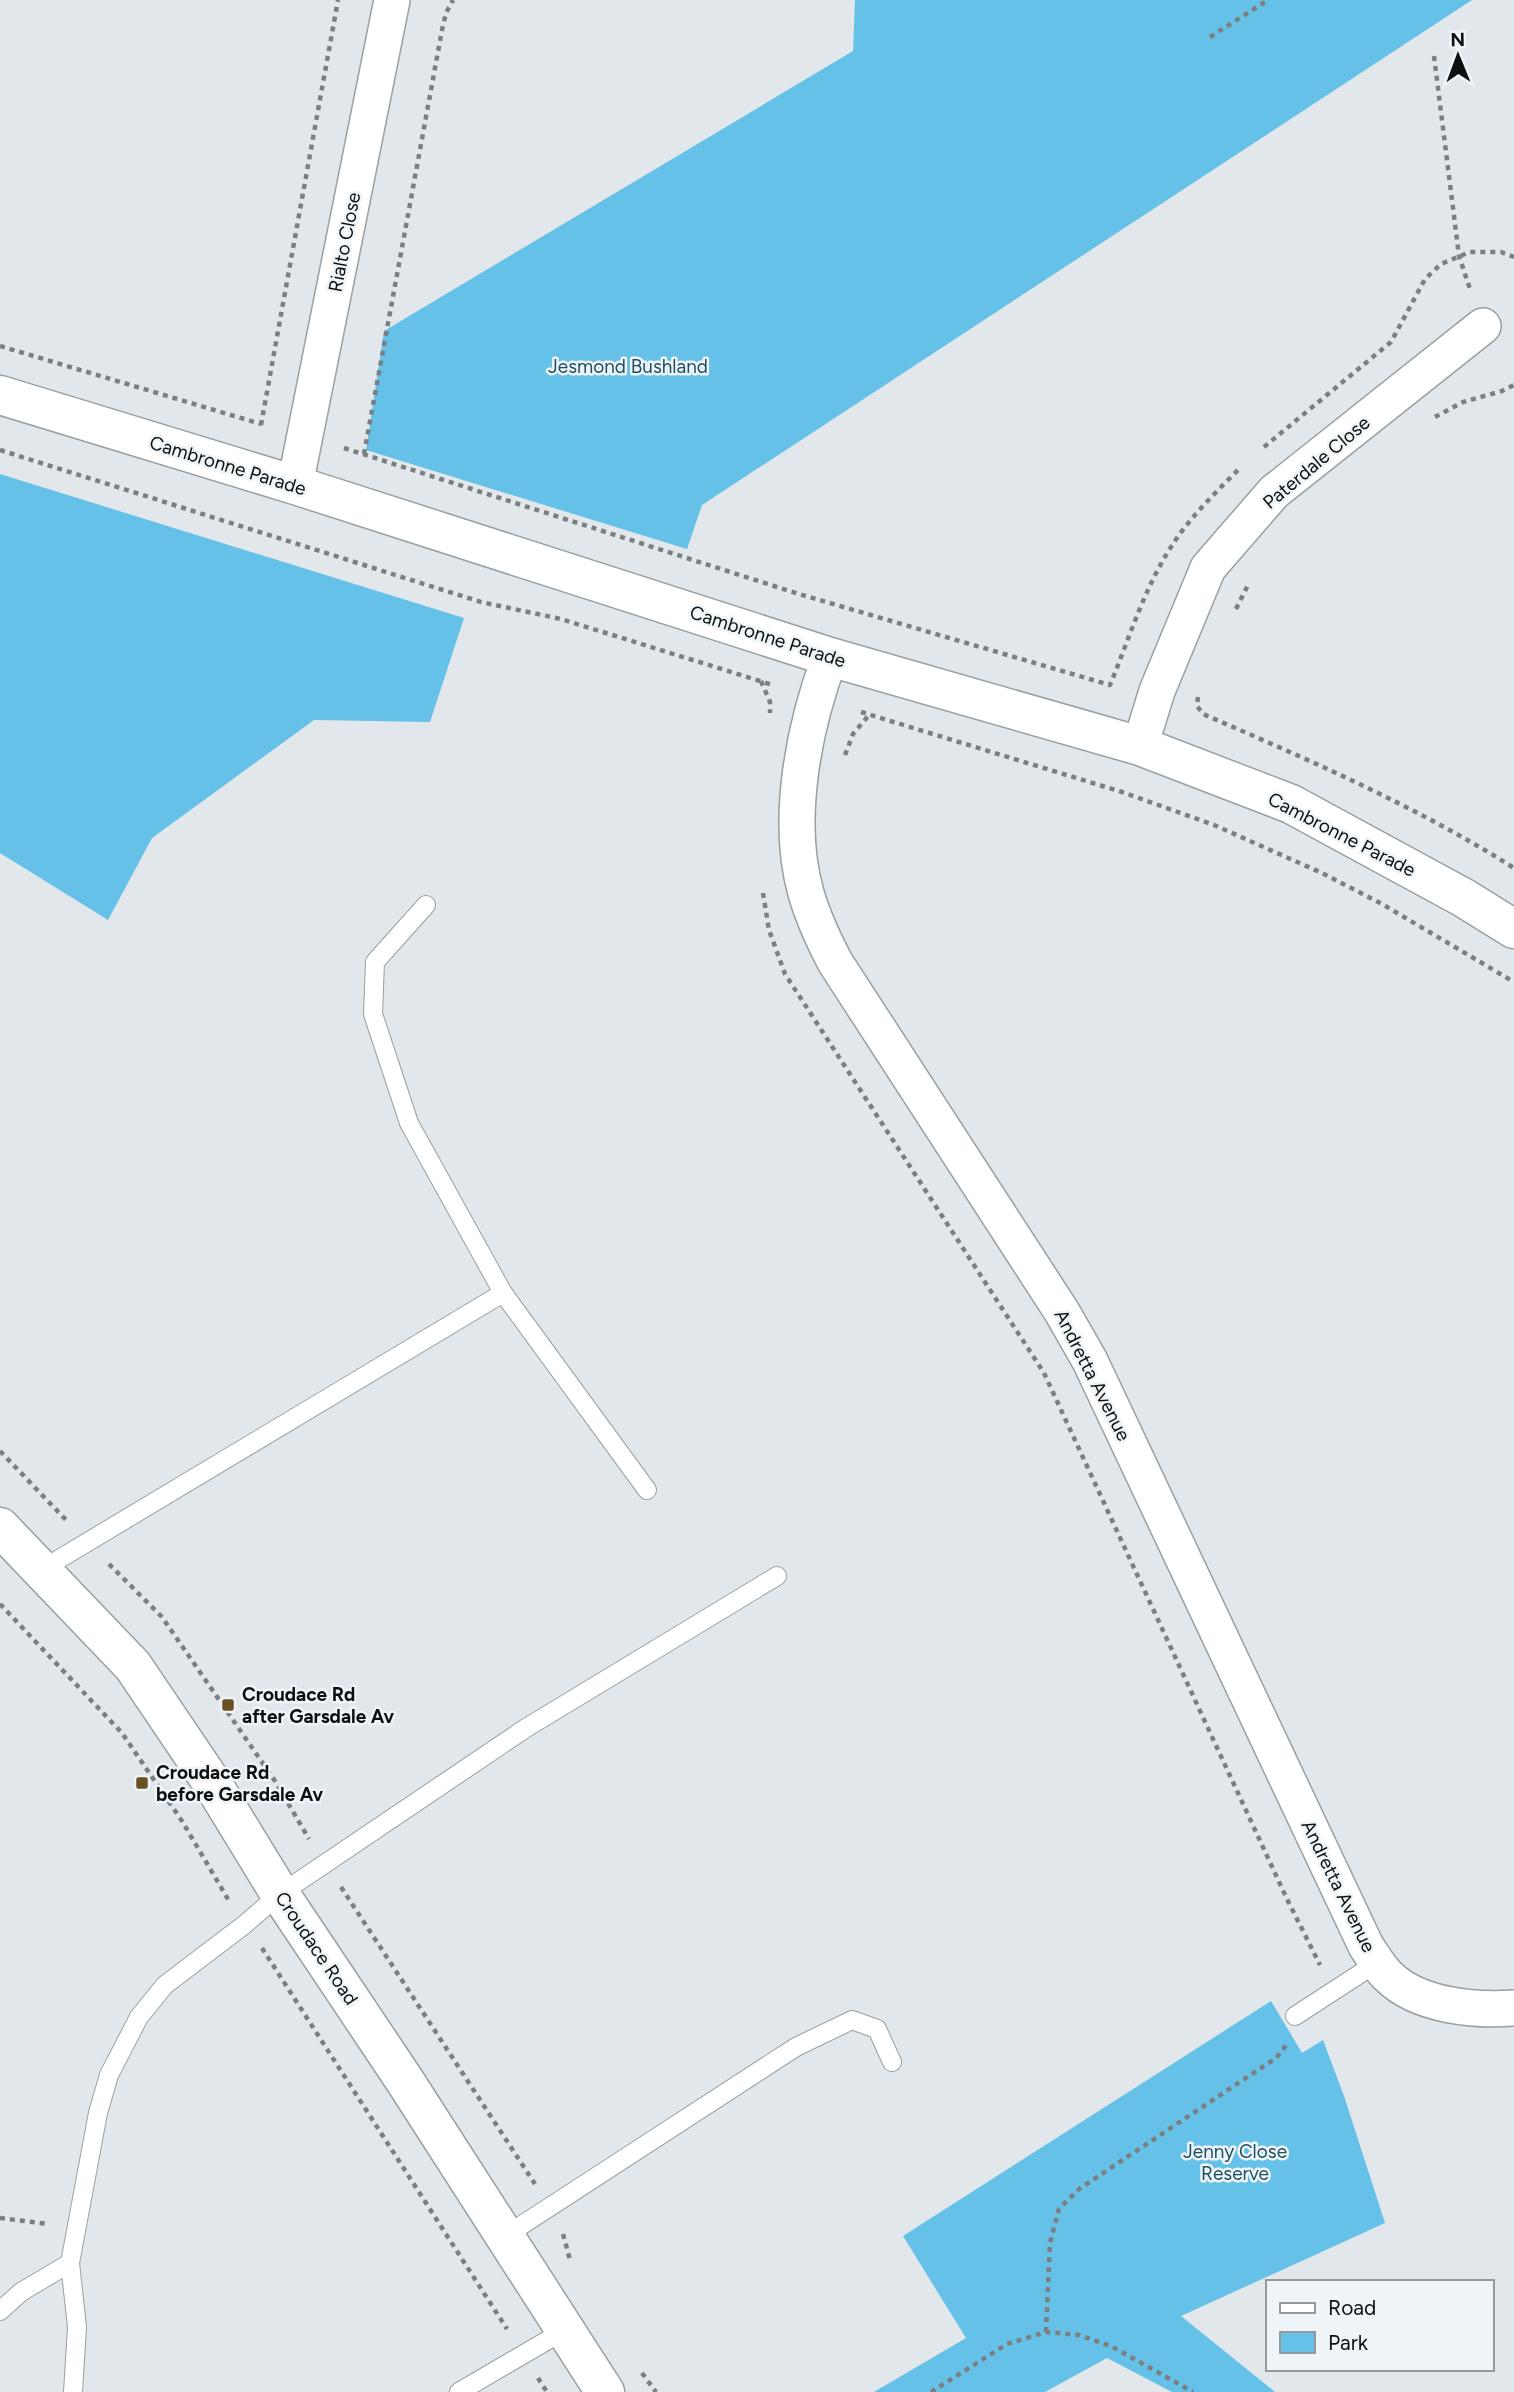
<svg xmlns="http://www.w3.org/2000/svg" width="1514" height="2392" font-family="Figtree,sans-serif">
	<style>
		.green { fill: #66c1e8 }
		.lines { fill: none; stroke-linecap: round; stroke-linejoin: round }
		.service-casing { stroke: #999fa2; stroke-width: 20 }
		.minor-casing { stroke: #999fa2; stroke-width: 38 }
		.tertiary-casing { stroke: #999fa2; stroke-width: 41 }
		.secondary-casing { stroke: #999fa2; stroke-width: 41 }
		.path { stroke: #7b7f81; stroke-width: 4.5; stroke-dasharray: 5 5; stroke-linecap: butt }
		.service { stroke: #fff; stroke-width: 18 }
		.minor { stroke: #fff; stroke-width: 35 }
		.tertiary { stroke: #fff; stroke-width: 38 }
		.secondary { stroke: #fff; stroke-width: 38 }
		.poi-dot { fill: #695122; stroke: #eef4f7; stroke-width: 2.5 }
		.labels { text-anchor: middle; stroke-width: 5; stroke-linejoin: round; paint-order: stroke }
		.street-label { font-size: 19px; fill: #0e1010; stroke: #eef4f7 }
		.park-label { font-size: 19px; fill: #1d4e62; stroke: #eef4f7 }
		.poi-label { font-size: 19px; font-weight: bold; fill: #0e1010; stroke: #eef4f7; text-anchor: start }
	</style>
	<rect width="100%" height="100%" fill="#e1e7ea"/>
	<!-- green -->
	<g class="green">
		<path d="M855,0H1472L702,505L687,549L366,450L384,331L853,51Z"/>
		<path d="M0,474L464,618L430,722L314,720L152,838L108,920L0,853Z"/>
		<path d="M1271,2001L1302,2053L1323,2040L1344,2096L1385,2223L1181,2316L1275,2392H1172L1107,2358L1045,2392H874L966,2338L903,2236Z"/>
	</g>
	<g class="lines">
		<!-- service casing -->
		<g class="service-casing">
			<g id="service">
				<path d="M426,905L375,962L373,1014L409,1123L503,1293L647,1490"/>
				<path d="M41,1570L503,1293"/>
				<path d="M1295,2016L1378,1962"/>
				<path d="M505,2236L796,2047L852,2020L877,2029L892,2062"/>
				<path d="M0,2311L21,2292L70,2263"/>
				<path d="M73,2392L77,2327L70,2263L98,2113L109,2075L139,2017L165,1985L244,1925L280,1894L526,1728L777,1576"/>
				<path d="M459,2392L565,2330"/>
			</g>
		</g>
		<!-- minor casing -->
		<g class="minor-casing">
			<g id="minor">
				<path d="M295,485L392,0"/>
				<path d="M830,657C804,726 785,820 806,893C813,918 823,939 835,962L1062,1312L1090,1361L1366,1946C1373,1956 1380,1969 1389,1977C1419,2006 1475,2011 1514,2008"/>
				<path d="M1140,746L1157,691L1208,568L1274,492L1483,326"/>
			</g>
		</g>
		<!-- tertiary casing -->
		<g class="tertiary-casing">
			<path id="tertiary" d="M0,395L295,485L830,657L1140,746L1291,804L1464,898L1514,929"/>
		</g>
		<!-- secondary casing -->
		<g class="secondary-casing">
			<path id="secondary" d="M0,1527L133,1666L214,1786L280,1894L405,2081L605,2392"/>
		</g>
		<!-- path -->
		<g class="path">
			<path d="M1210,37L1268,0"/>
			<path d="M1434,56L1459,256L1471,292"/>
			<path d="M0,346L261,424"/>
			<path d="M1435,417L1463,402L1502,391L1514,385"/>
			<path d="M261,425L338,0"/>
			<path d="M1264,447L1391,342L1425,279L1441,264L1470,252H1501L1514,257"/>
			<path d="M344,448L799,594L1110,685C1129,639 1144,589 1171,547C1190,517 1216,492 1241,467"/>
			<path d="M0,450L481,602L561,619L773,685"/>
			<path d="M364,454L442,30L446,13L453,0"/>
			<path d="M1236,609L1249,583"/>
			<path d="M761,681L770,702V713"/>
			<path d="M1198,697L1197,706L1203,714C1309,760 1416,806 1514,868"/>
			<path d="M861,712L1122,792L1214,825L1322,873L1382,904L1514,982"/>
			<path d="M845,755L853,734L869,715"/>
			<path d="M763,893L769,930L785,974L1044,1373L1286,1897L1320,1965"/>
			<path d="M0,1451L66,1520"/>
			<path d="M109,1564L162,1617L275,1781L309,1839"/>
			<path d="M0,1604L122,1733L182,1821L229,1901"/>
			<path d="M341,1887L535,2184"/>
			<path d="M262,1948L507,2329"/>
			<path d="M0,2218L48,2224"/>
			<path d="M563,2234L570,2260"/>
			<path d="M1046,2332L1050,2243L1059,2209L1079,2189L1276,2058L1288,2043"/>
			<path d="M642,2373L656,2392"/>
			<path d="M538,2378L547,2392"/>
			<path d="M931,2392L1007,2344L1046,2332L1079,2335L1111,2346L1193,2392"/>
		</g>
		<!-- service -->
		<use href="#service" class="service"/>
		<!-- minor -->
		<use href="#minor" class="minor"/>
		<!-- tertiary -->
		<use href="#tertiary" class="tertiary"/>
		<!-- secondary -->
		<use href="#secondary" class="secondary"/>
	</g>
	<!-- markers -->
	<g class="poi-dot">
		<rect x="221" y="1698" width="14" height="14" rx="3.5"/>
		<rect x="135" y="1776" width="14" height="14" rx="3.5"/>
	</g>
	<g class="labels">
		<!-- street labels -->
		<g class="street-label">
			<text transform="translate(344 242) rotate(-79)" y="7">Rialto Close</text>
			<text transform="translate(1316 462) rotate(-40)" y="7">Paterdale Close</text>
			<text transform="translate(228 465) rotate(17)" y="7">Cambronne Parade</text>
			<text transform="translate(768 636) rotate(18)" y="7">Cambronne Parade</text>
			<text transform="translate(1342 834) rotate(27)" y="7">Cambronne Parade</text>
			<text transform="translate(1093 1375) rotate(63)" y="7">Andretta Avenue</text>
			<text transform="translate(1339 1886) rotate(64)" y="7">Andretta Avenue</text>
			<text transform="translate(317 1948) rotate(56)" y="7">Croudace Road</text>
		</g>
		<!-- park labels -->
		<g class="park-label">
			<text x="628" y="373">Jesmond Bushland</text>
			<text x="1235" y="2158">Jenny Close<tspan x="1235" dy="22">Reserve</tspan></text>
		</g>
		<!-- poi labels -->
		<g class="poi-label">
			<text x="242" y="1701">Croudace Rd<tspan x="242" dy="22">after Garsdale Av</tspan></text>
			<text x="156" y="1779">Croudace Rd<tspan x="156" dy="22">before Garsdale Av</tspan></text>
		</g>
	</g>
	<!-- legend -->
	<rect x="1266" y="2280" width="228" height="91" fill="#eef4f7" stroke="#94999b" stroke-width="2"/>
	<rect x="1280" y="2303" width="35" height="10" fill="#ffffff" stroke="#94999b" stroke-width="2"/>
	<text x="1328" y="2315" font-size="21" fill="#0e1010">Road</text>
	<rect x="1280" y="2332" width="35" height="21" fill="#66c1e8" stroke="#94999b" stroke-width="2"/>
	<text x="1328" y="2350" font-size="21" fill="#0e1010">Park</text>
	<!-- north arrow -->
	<g transform="translate(1458 56) rotate(359)" stroke="#eef4f7" stroke-width="5" paint-order="stroke">
	<path d="M0-5L12 26L0 18L-12 26Z" fill="#0e1010"/>
	<text y="-10" font-size="19" font-weight="bold" text-anchor="middle" fill="#0e1010">N</text>
	</g>
</svg>
